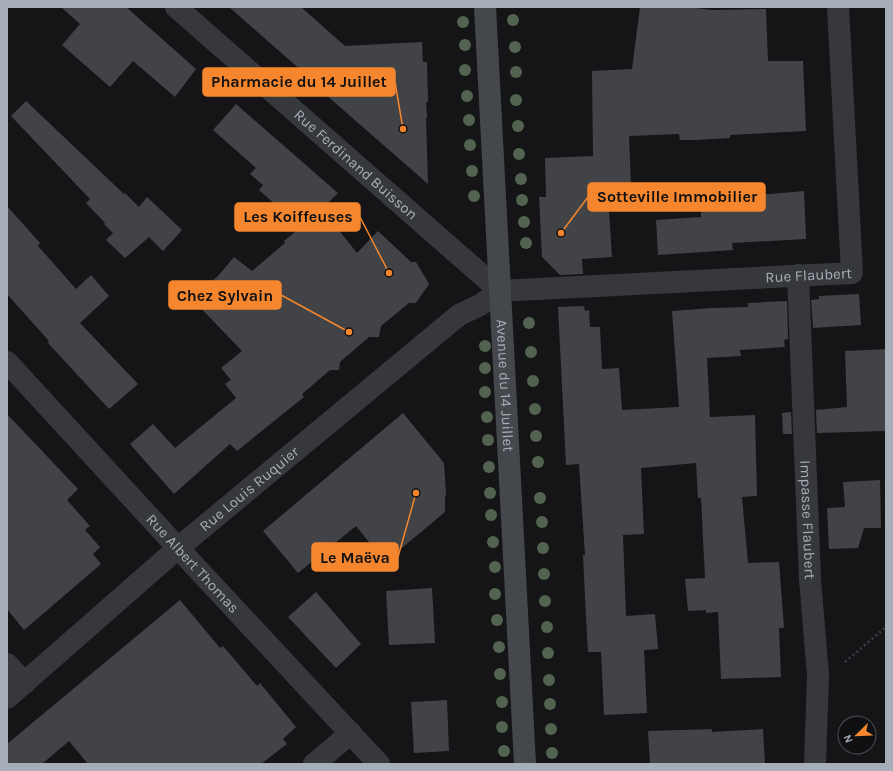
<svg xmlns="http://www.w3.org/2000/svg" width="893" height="771" font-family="Karla,sans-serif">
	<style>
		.building { fill: #414347 }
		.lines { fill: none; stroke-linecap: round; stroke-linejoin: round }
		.path { stroke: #3c3f43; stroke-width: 2.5; stroke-dasharray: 2 3; stroke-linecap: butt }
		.street { stroke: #36383c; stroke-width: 22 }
		.secondary { stroke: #44474c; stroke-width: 22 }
		.tree { fill: #52634f }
		.labels { text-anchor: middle; stroke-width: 3.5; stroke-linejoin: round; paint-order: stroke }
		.street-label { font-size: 15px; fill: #a6afb7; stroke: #101012 }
		.leader { fill: none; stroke: #f5862e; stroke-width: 1.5 }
		.callout-dot { fill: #f5862e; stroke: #101012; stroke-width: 1.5 }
		.callout { fill: #f5862e; stroke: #f5862e; stroke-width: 1.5 }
		.callout-label { font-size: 16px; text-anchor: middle; font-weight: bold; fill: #111 }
	</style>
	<rect width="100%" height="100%" fill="#151517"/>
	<!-- building -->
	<g class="building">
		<path d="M61,7H126L196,69L175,97L133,61L110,87L62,45L80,24Z"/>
		<path d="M229,7H301L345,46L422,42L423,62H427L428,102H426L427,118H426L428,184L309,80L310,78Z"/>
		<path d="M640,7H688L712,10L766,9L768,61H803L806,131L730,135V138L696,140H680L679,134L629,136L632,209L609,211L612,257L582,259L583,274L560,275L542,257L539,197H546L545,158L593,156L592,71L632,69Z"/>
		<path d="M26,101L124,194L125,193L139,207L147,197L182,230L163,251L149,237L125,258L106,240L113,233L104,224L105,223L86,203L90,199L11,116Z"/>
		<path d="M236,104L338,193L322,209L357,253L378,231L411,262H416L429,284L416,303H409L381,326L379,337H369L340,362L339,370H330L302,394L304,397L237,451L230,444L174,494L130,444L153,424L175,448L236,398L225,384L231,380L221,368L242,351L192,299L218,276L234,257L252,271L285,243L284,241L301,227L259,190L263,185L250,174L256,168L213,130Z"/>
		<path d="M804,191L806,239L732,243L733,250L658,255L656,220L701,217V200L733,198V195L770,194Z"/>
		<path d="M7,206L40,243L38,246L76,289L91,275L109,296L80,323L138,384L109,409L48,343L49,341L7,294Z"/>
		<path d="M859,294L861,325L813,328L811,300L819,299V296Z"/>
		<path d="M787,301L788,339L784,340L785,347L740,350L741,356L707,358L710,417L755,415L757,496L742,497L748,563L779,562L784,628H779L781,677L721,679L718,612L706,613V610L688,611L685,579L705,578L701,498H698L696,463L641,468L644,534L623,535L626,616L655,614L658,649L644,650L647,713L604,715L601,652H588L586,618L583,555H585L579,464L566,465L558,307L584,306L585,311L589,310L590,327H600L602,369L619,368L622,410L679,407L672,311L712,308L748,307V303Z"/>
		<path d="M886,349V431L817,433L816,410L847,407L845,351Z"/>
		<path d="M791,412L792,434H783L782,413Z"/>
		<path d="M403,413L444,463L446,493L445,499V512L385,562L356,526L298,573L263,531Z"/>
		<path d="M7,414L78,489L67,500L90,526L85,530L100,547L93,554L101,564L24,630L7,609Z"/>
		<path d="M880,480L881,528H864L858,548L829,549L827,508L845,507L843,482Z"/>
		<path d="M432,588L435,643L389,645L386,591Z"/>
		<path d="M316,592L361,644L336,668L288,617Z"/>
		<path d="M180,600L220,648L223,646L257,686L260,683L296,727L283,739L287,744L261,764H88L69,741L42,764H7V744Z"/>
		<path d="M447,700L449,751L414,753L411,702Z"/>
		<path d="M712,729V732L763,729L765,764H650L648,731Z"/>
	</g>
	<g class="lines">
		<!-- path -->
		<path class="path" d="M845,662L886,627"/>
		<!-- street -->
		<g class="street">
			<path id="s1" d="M176,7L500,291"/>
			<path id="s2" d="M798,275L810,579L818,676L815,764"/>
			<path id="s3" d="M500,291L852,273L838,7"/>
			<path id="s4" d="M7,362L178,548L379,764"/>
			<path d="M7,664L25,683"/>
			<path id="s5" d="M7,698L178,548L459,315L480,305L500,291"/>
			<path d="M314,764L351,733"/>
		</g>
		<!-- secondary -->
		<path class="secondary" id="s6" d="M485,7L525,764"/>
	</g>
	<!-- trees -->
	<g class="tree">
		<circle cx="513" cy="20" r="6"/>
		<circle cx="463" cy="22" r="6"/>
		<circle cx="465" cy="45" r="6"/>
		<circle cx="515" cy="47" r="6"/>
		<circle cx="465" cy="70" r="6"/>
		<circle cx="516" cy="72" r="6"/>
		<circle cx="467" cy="96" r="6"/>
		<circle cx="516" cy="100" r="6"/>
		<circle cx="469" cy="120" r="6"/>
		<circle cx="518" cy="126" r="6"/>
		<circle cx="470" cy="145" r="6"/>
		<circle cx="519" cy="154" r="6"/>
		<circle cx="472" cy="171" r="6"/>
		<circle cx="521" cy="179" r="6"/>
		<circle cx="474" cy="196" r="6"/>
		<circle cx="522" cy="200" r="6"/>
		<circle cx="524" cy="222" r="6"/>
		<circle cx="526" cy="243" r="6"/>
		<circle cx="529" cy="323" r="6"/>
		<circle cx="485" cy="346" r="6"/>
		<circle cx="531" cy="352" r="6"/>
		<circle cx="485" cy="368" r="6"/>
		<circle cx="533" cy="381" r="6"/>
		<circle cx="485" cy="392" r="6"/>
		<circle cx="535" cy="409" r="6"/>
		<circle cx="487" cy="417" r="6"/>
		<circle cx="536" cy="436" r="6"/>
		<circle cx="488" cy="440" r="6"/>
		<circle cx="538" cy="462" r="6"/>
		<circle cx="489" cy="467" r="6"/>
		<circle cx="490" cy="493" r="6"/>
		<circle cx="540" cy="498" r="6"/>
		<circle cx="491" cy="515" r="6"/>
		<circle cx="542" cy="522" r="6"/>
		<circle cx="493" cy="542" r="6"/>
		<circle cx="543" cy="548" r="6"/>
		<circle cx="495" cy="567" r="6"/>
		<circle cx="544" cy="574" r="6"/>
		<circle cx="495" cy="594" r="6"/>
		<circle cx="545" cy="601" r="6"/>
		<circle cx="497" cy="620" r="6"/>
		<circle cx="547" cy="627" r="6"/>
		<circle cx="499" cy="647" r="6"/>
		<circle cx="548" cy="653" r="6"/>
		<circle cx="500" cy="674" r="6"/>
		<circle cx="549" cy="680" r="6"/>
		<circle cx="502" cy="702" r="6"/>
		<circle cx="550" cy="704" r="6"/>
		<circle cx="502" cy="727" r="6"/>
		<circle cx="551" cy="729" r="6"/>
		<circle cx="504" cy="751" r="6"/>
		<circle cx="552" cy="753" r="6"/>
	</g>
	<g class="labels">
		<!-- street labels -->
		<g class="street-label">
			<text dy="5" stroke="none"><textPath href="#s1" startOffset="239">Rue Ferdinand Buisson</textPath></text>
			<text dy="5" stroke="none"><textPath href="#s3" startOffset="309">Rue Flaubert</textPath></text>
			<text dy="5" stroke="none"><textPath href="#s6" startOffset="379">Avenue du 14 Juillet</textPath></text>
			<text dy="5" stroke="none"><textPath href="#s5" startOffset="320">Rue Louis Ruquier</textPath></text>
			<text dy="5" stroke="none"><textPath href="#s2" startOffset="245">Impasse Flaubert</textPath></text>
			<text dy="5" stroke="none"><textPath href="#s4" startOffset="274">Rue Albert Thomas</textPath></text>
		</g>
	</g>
	<!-- callouts -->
	<path class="leader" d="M403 129L395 82M561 233L588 197M389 273L360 217M349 332L281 295M416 493L398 557"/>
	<g class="callout-dot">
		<circle cx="403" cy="129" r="4"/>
		<circle cx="561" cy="233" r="4"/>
		<circle cx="389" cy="273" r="4"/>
		<circle cx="349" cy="332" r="4"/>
		<circle cx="416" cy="493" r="4"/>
	</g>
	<g class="callout">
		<rect x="203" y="68" width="192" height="28" rx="4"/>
		<rect x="588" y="183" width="177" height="28" rx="4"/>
		<rect x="235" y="203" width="125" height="28" rx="4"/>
		<rect x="169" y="281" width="112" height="28" rx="4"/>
		<rect x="312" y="543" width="86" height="28" rx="4"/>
	</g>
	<g class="callout-label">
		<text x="299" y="87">Pharmacie du 14 Juillet</text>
		<text x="677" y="202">Sotteville Immobilier</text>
		<text x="298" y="222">Les Koiffeuses</text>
		<text x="225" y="301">Chez Sylvain</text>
		<text x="355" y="563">Le Maëva</text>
	</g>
	<!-- border -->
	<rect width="893" height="771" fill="none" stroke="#a6afb7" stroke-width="16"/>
	<!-- north arrow -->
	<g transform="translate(857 735) rotate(247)"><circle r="19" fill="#101012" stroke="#4c5054"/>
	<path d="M0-3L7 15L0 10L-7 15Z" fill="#f5862e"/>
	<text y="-6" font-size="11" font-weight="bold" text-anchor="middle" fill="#a6afb7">N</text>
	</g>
</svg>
